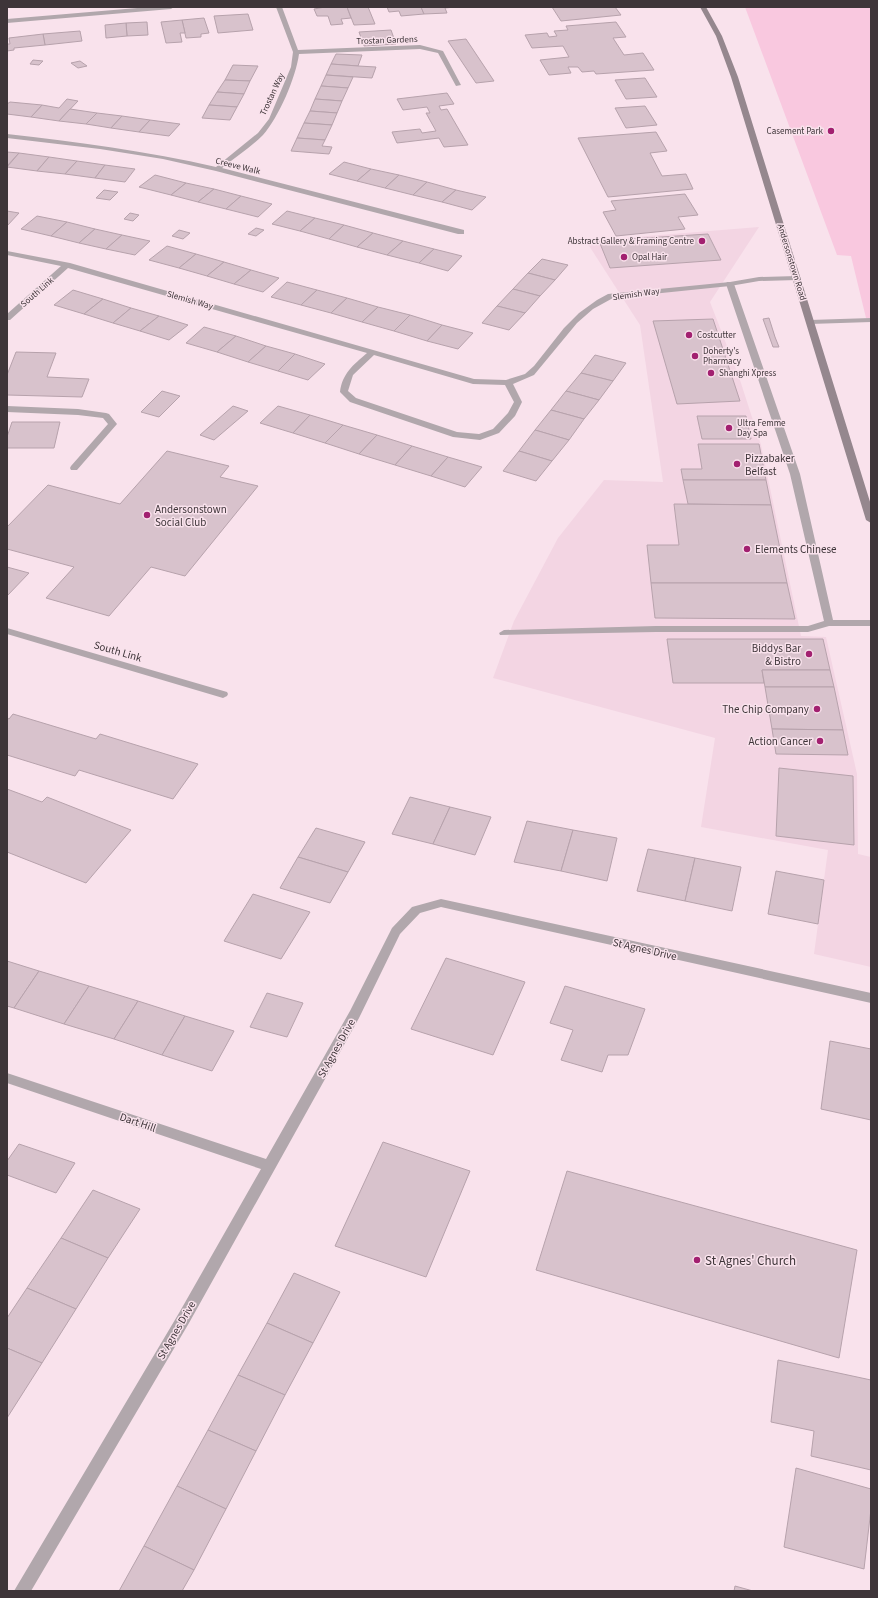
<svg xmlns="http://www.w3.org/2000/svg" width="878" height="1598" font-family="'Source Sans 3',sans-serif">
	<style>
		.built { fill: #f3d5e3 }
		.green { fill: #f9c8df }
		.building { fill: #d8c2cc; stroke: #b7a2ac }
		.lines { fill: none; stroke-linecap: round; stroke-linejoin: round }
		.service { fill: #b1a7ac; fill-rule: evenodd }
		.minor { fill: #b1a7ac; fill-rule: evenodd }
		.secondary { fill: #95878e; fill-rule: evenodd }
		.poi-dot { fill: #a22070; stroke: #f9e2ec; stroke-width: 1.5 }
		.labels { text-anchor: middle; stroke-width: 3; stroke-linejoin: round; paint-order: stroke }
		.far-street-label { font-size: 9px; fill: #3e3539; stroke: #f9e2ec }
		.far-poi-label { font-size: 9px; fill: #3e3539; stroke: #f9e2ec; text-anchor: start }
		.poi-label { font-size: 11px; fill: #3e3539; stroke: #f9e2ec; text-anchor: start }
		.street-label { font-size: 11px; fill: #3e3539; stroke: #f9e2ec }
		.near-poi-label { font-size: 13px; fill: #3e3539; stroke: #f9e2ec; text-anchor: start }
	</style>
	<rect width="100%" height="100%" fill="#f9e2ec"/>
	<!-- built -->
	<path class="built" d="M759,227L710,302L739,377L761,445L801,636L826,637L857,774L858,854L871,857V967L814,954L828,850L701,827L715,738L493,678L514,621L558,538L604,480L663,482L640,325L586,241Z"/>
	<!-- green -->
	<path class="green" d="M745,7H871V318H866L851,256L837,255Z"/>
	<!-- building -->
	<g class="building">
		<path d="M325,7H347L351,18L341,19L343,24L331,25L328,16H317L314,9Z"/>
		<path d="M347,7H368L375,24L354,25Z"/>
		<path d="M387,7H421L424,14L401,16L399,11L389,12Z"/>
		<path d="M421,7H455L445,8L447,13L424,14Z"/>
		<path d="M552,7H615L621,15L561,21Z"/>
		<path d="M248,14L253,30L218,33L214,16Z"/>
		<path d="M204,18L209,33L201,34V37L186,38L182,20Z"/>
		<path d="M182,20L185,33H180L182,42L166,43L161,22Z"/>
		<path d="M147,22L148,35L127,36L126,23Z"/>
		<path d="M616,22L626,37L613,38L624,55L643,53L654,70L596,74L594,71L582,72L578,67H568L571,73L549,75L540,60L569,57L563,46L532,48L525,35L547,33L549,37L557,36L554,31L568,30L566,26Z"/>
		<path d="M126,23L127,36L106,38L105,25Z"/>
		<path d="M391,30L396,44L364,46L359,32Z"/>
		<path d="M80,31L82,41L45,45L43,34Z"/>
		<path d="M43,34L45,45L14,48V50L7,51V44H10L9,38Z"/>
		<path d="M466,39L494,81L476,83L448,41Z"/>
		<path d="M336,54L362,55L358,66L331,64Z"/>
		<path d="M33,60L43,61L39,65L30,64Z"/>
		<path d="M80,61L87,66L78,68L71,63Z"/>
		<path d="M331,64L358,66L376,67L372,78L326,75Z"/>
		<path d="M233,65L258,66L250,81L225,80Z"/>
		<path d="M326,75L353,77L348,88L321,86Z"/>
		<path d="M645,78L657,97L626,99L615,80Z"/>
		<path d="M225,80L250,81L244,94L217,92Z"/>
		<path d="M321,86L348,88L342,101L315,99Z"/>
		<path d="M217,92L244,94L237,107L209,105Z"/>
		<path d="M447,93L454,104L439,106L441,110L447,109L468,145L444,147L439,138L397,143L392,132L420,129L422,133L436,131L426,113H430L427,107L403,110L397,99Z"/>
		<path d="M67,99L78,101L59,121L31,117L42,105L59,108Z"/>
		<path d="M315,99L342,101L337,113L310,111Z"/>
		<path d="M10,102L42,105L31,117L7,114V104Z"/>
		<path d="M209,105L237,107L230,120L202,118Z"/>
		<path d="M645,106L657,125L626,128L615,108Z"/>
		<path d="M70,109L97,113L86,124L59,121Z"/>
		<path d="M310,111L337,113L332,125L304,123Z"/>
		<path d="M97,113L122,116L111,128L86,124Z"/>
		<path d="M122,116L150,120L139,132L111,128Z"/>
		<path d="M150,120L180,124L169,136L139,132Z"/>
		<path d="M304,123L332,125L325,140L297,138Z"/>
		<path d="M656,132L667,151L650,153L662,176L686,174L693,189L608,197L578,138Z"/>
		<path d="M297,138L325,140L322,146L332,147L329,154L291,151Z"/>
		<path d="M7,152L19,153L7,166Z"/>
		<path d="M19,153L49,157L37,171L7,167Z"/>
		<path d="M49,157L77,161L65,174L37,171Z"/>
		<path d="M77,161L105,165L95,178L65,174Z"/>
		<path d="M344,162L371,169L357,181L329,174Z"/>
		<path d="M105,165L135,169L125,182L95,178Z"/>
		<path d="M371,169L399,175L385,188L357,181Z"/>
		<path d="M155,175L186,183L171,195L139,187Z"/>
		<path d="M399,175L427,182L413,195L385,188Z"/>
		<path d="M427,182L456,190L442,202L413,195Z"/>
		<path d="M186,183L214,189L198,202L171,195Z"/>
		<path d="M214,189L241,196L226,209L198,202Z"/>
		<path d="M104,190L118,192L110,200L96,198Z"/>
		<path d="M456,190L486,197L472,210L442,202Z"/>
		<path d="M685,194L698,215L678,217L685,229L616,236L603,212L616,210L611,201Z"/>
		<path d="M241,196L272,204L258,217L226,209Z"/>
		<path d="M7,211L19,213L7,226Z"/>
		<path d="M287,211L315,218L300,231L272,224Z"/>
		<path d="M130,213L139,215L133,221L124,219Z"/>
		<path d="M37,216L67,222L51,236L21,229Z"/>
		<path d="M315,218L344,225L329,239L300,231Z"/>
		<path d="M67,222L95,229L79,243L51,236Z"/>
		<path d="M344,225L373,233L357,247L329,239Z"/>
		<path d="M256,228L264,230L256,236L248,234Z"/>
		<path d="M95,229L122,235L106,249L79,243Z"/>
		<path d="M179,230L190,233L183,239L172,236Z"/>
		<path d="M373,233L403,241L387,255L357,247Z"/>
		<path d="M708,234L721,260L610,268L599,241Z"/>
		<path d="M122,235L150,241L135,255L106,249Z"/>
		<path d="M403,241L434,249L419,263L387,255Z"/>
		<path d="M167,246L196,254L179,268L149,260Z"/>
		<path d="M434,249L462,256L448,271L419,263Z"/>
		<path d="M196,254L224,262L207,276L179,268Z"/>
		<path d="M542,259L568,265L555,280L528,273Z"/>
		<path d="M224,262L251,270L234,284L207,276Z"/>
		<path d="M251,270L279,278L263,292L234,284Z"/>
		<path d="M528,273L555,280L540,296L513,289Z"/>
		<path d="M287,282L317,290L301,305L271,297Z"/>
		<path d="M513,289L540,296L525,313L497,306Z"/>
		<path d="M73,290L103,299L84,314L54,305Z"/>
		<path d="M317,290L347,298L331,313L301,305Z"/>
		<path d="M347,298L378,307L362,322L331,313Z"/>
		<path d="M103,299L131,308L113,323L84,314Z"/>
		<path d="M497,306L525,313L509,330L482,323Z"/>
		<path d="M378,307L410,315L394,331L362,322Z"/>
		<path d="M131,308L159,316L140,331L113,323Z"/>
		<path d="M410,315L442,325L427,341L394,331Z"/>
		<path d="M159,316L188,325L169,340L140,331Z"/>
		<path d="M769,318L775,337L779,347H773L763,319Z"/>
		<path d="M713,319L740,401L677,404L653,321Z"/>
		<path d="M442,325L473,333L458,349L427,341Z"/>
		<path d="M204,327L236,336L217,352L186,343Z"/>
		<path d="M236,336L266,346L248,362L217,352Z"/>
		<path d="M266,346L295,354L278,371L248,362Z"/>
		<path d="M16,352L56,353L47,377L89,379L82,397L7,395V375Z"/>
		<path d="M295,354L325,364L308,380L278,371Z"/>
		<path d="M595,355L626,363L613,381L581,373Z"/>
		<path d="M581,373L613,381L599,400L566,391Z"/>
		<path d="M162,391L180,396L159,417L141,412Z"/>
		<path d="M566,391L599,400L584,419L551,410Z"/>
		<path d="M233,406L248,411L214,440L200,435Z"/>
		<path d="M278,406L310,415L293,433L260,423Z"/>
		<path d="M551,410L584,419L569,440L535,430Z"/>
		<path d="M310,415L343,425L325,443L293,433Z"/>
		<path d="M697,416H746L751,439H702Z"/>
		<path d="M12,422H60L54,448H7V437Z"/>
		<path d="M343,425L377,435L359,454L325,443Z"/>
		<path d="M535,430L569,440L552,461L519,451Z"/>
		<path d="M377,435L412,446L395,465L359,454Z"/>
		<path d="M698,444H759L766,480H683L681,469H702Z"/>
		<path d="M412,446L448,457L431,476L395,465Z"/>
		<path d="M167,451L229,466L220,477L258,486L185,576L151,567L109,616L46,598L74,567L7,549V527L48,485L120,504Z"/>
		<path d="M519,451L552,461L536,481L503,471Z"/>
		<path d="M448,457L482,467L465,487L431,476Z"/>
		<path d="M683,480H766L771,505L688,504Z"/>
		<path d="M674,504L771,505L787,583H651L647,545H679Z"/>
		<path d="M7,567L29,573L7,596Z"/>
		<path d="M651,583H787L795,619L655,618Z"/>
		<path d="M667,639H823L830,670H762L764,683H673Z"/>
		<path d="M762,670H830L834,687H765Z"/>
		<path d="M765,687H834L843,730L772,729Z"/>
		<path d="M13,714L96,739L100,734L198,764L173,799L79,770L75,776L7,755V718L9,719Z"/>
		<path d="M772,729L843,730L848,755L776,754Z"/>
		<path d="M779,768L853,776L854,845L776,836Z"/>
		<path d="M7,789L42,802L47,797L131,830L86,883L7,852Z"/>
		<path d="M410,797L450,807L433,844L392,834Z"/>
		<path d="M450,807L491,817L475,855L433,844Z"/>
		<path d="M527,821L573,830L561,871L514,862Z"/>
		<path d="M316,828L365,842L348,872L298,857Z"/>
		<path d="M573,830L617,838L607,881L561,871Z"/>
		<path d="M648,849L695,858L685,901L637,891Z"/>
		<path d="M298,857L348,872L330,903L280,888Z"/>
		<path d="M695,858L741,867L732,911L685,901Z"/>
		<path d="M776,871L824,880L818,924L768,914Z"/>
		<path d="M253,894L310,912L281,959L224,941Z"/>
		<path d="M446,958L525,982L493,1055L411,1029Z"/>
		<path d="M7,961L39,971L14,1008L7,1006Z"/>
		<path d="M39,971L89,986L64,1024L14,1008Z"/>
		<path d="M89,986L138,1001L114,1039L64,1024Z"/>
		<path d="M565,986L645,1009L628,1055H608L602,1072L561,1060L573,1030L550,1023Z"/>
		<path d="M267,993L303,1003L287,1037L250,1027Z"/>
		<path d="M138,1001L185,1016L162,1055L114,1039Z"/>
		<path d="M185,1016L234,1031L212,1071L162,1055Z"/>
		<path d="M830,1041L871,1049V1120L821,1109Z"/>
		<path d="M383,1142L470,1171L426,1277L335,1246Z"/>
		<path d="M19,1144L75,1163L56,1193L7,1175V1161Z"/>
		<path d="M567,1171L857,1250L839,1358L536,1270Z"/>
		<path d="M93,1190L140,1209L108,1258L61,1238Z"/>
		<path d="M61,1238L108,1258L76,1309L27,1288Z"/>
		<path d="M294,1273L340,1292L313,1343L267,1323Z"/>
		<path d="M27,1288L76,1309L42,1363L7,1348V1318Z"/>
		<path d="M267,1323L313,1343L285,1395L238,1375Z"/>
		<path d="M7,1348L42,1363L7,1418Z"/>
		<path d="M778,1360L871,1380V1470L811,1456L814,1431L771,1422Z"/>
		<path d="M238,1375L285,1395L256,1451L208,1430Z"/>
		<path d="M208,1430L256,1451L226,1509L177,1486Z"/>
		<path d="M796,1468L871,1489V1509L864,1569L784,1547Z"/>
		<path d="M177,1486L226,1509L194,1570L144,1546Z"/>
		<path d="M144,1546L194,1570L182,1591H119Z"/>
		<path d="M735,1586L753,1591H734Z"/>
	</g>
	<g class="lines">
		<!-- service -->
		<g class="service">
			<path d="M727,282H733L734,284L800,474L833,620H871V626H829L808,632H656L500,635L499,633L504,630L656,626H808L824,621L790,474L726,284Z"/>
			<path d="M871,318V322L810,324L806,322L810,320Z"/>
		</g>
		<!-- minor -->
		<g class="minor">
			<path d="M149,7H174L171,9L7,23V19Z"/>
			<path d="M276,7H282L298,50L420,45L443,51L461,85L456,86L438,53L420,49L299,54C296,77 279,117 263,135C251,147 236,157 222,168L464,230V234H458L216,171L163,159L100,149L7,138V134C77,142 147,151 216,167L258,133L269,119L291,67L293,52Z"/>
			<path d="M7,251L70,263L474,379L506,380L525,374L534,366L564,328L579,313L597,300L608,294L730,282L759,277L797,276L801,278L797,280L759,281L730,286L613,298L593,309L577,323L534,375L513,384L522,402L515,416L499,433L480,440L453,437L350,402L340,392C342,374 353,365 367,353L68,268L10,320H7V314L61,266L7,255ZM374,355L473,384L505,385L514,402L508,413L493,429L479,434L457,432L356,398L348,391L353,375Z"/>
			<path d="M7,406L78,409L106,413L109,414L117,424L77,470H71L70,468L71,466L108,424L103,418L78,415L7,412Z"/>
			<path d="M7,628L227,692L228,694L227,696L223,698L7,634Z"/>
			<path d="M441,899L871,993V1003L441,907L420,913L400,934L359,1018L189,1323L31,1591H14L179,1313L261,1169L7,1083V1073L266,1159L350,1011L392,928L412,907Z"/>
		</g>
		<!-- secondary -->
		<path class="secondary" d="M700,7H706L722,36L738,77L871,505V523L866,520L731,77L716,36Z"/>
	</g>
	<!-- markers -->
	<g class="poi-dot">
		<circle cx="831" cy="131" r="4"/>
		<circle cx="702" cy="241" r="4"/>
		<circle cx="624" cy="257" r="4"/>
		<circle cx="689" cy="335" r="4"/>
		<circle cx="695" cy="356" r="4"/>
		<circle cx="711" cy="373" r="4"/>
		<circle cx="729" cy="428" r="4"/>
		<circle cx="737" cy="464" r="4"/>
		<circle cx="147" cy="515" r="4"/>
		<circle cx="747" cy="549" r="4"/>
		<circle cx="809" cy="654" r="4"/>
		<circle cx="817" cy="709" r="4"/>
		<circle cx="820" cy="741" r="4"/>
		<circle cx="697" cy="1260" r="4"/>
	</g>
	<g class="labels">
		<!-- far-street labels -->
		<g class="far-street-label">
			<text transform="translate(387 40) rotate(-2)" y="3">Trostan Gardens</text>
			<text transform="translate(272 94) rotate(-65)" y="3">Trostan Way</text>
			<text transform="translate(238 166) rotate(14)" y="3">Creeve Walk</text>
			<text transform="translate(792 262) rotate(73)" y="3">Andersonstown Road</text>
			<text transform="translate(37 292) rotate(-41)" y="3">South Link</text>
			<text transform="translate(636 294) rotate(-8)" y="3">Slemish Way</text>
			<text transform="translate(190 300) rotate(16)" y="3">Slemish Way</text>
		</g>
		<!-- far-poi labels -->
		<g class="far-poi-label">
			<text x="823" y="134" text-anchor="end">Casement Park</text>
			<text x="694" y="244" text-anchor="end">Abstract Gallery &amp; Framing Centre</text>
			<text x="632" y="260">Opal Hair</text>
			<text x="697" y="338">Costcutter</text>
			<text x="703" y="354">Doherty's<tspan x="703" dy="10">Pharmacy</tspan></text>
			<text x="719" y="376">Shanghi Xpress</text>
			<text x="737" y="426">Ultra Femme<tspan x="737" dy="10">Day Spa</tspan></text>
		</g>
		<!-- poi labels -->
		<g class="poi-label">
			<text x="745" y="462">Pizzabaker<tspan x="745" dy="13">Belfast</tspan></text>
			<text x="155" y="513">Andersonstown<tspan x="155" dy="13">Social Club</tspan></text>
			<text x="755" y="553">Elements Chinese</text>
			<text x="801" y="652" text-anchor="end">Biddys Bar<tspan x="801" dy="13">&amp; Bistro</tspan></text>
			<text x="809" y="713" text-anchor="end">The Chip Company</text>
			<text x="812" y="745" text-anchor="end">Action Cancer</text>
		</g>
		<!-- street labels -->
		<g class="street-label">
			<text transform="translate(118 651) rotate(16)" y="4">South Link</text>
			<text transform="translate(645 949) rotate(13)" y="4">St Agnes Drive</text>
			<text transform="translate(336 1048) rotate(-61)" y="4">St Agnes Drive</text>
			<text transform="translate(138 1122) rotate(19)" y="4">Dart Hill</text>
			<text transform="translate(176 1330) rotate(-60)" y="4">St Agnes Drive</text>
		</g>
		<!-- near-poi labels -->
		<g class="near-poi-label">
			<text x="705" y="1265">St Agnes' Church</text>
		</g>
	</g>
	<!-- border -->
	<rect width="878" height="1598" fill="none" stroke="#3e3539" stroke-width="16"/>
</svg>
